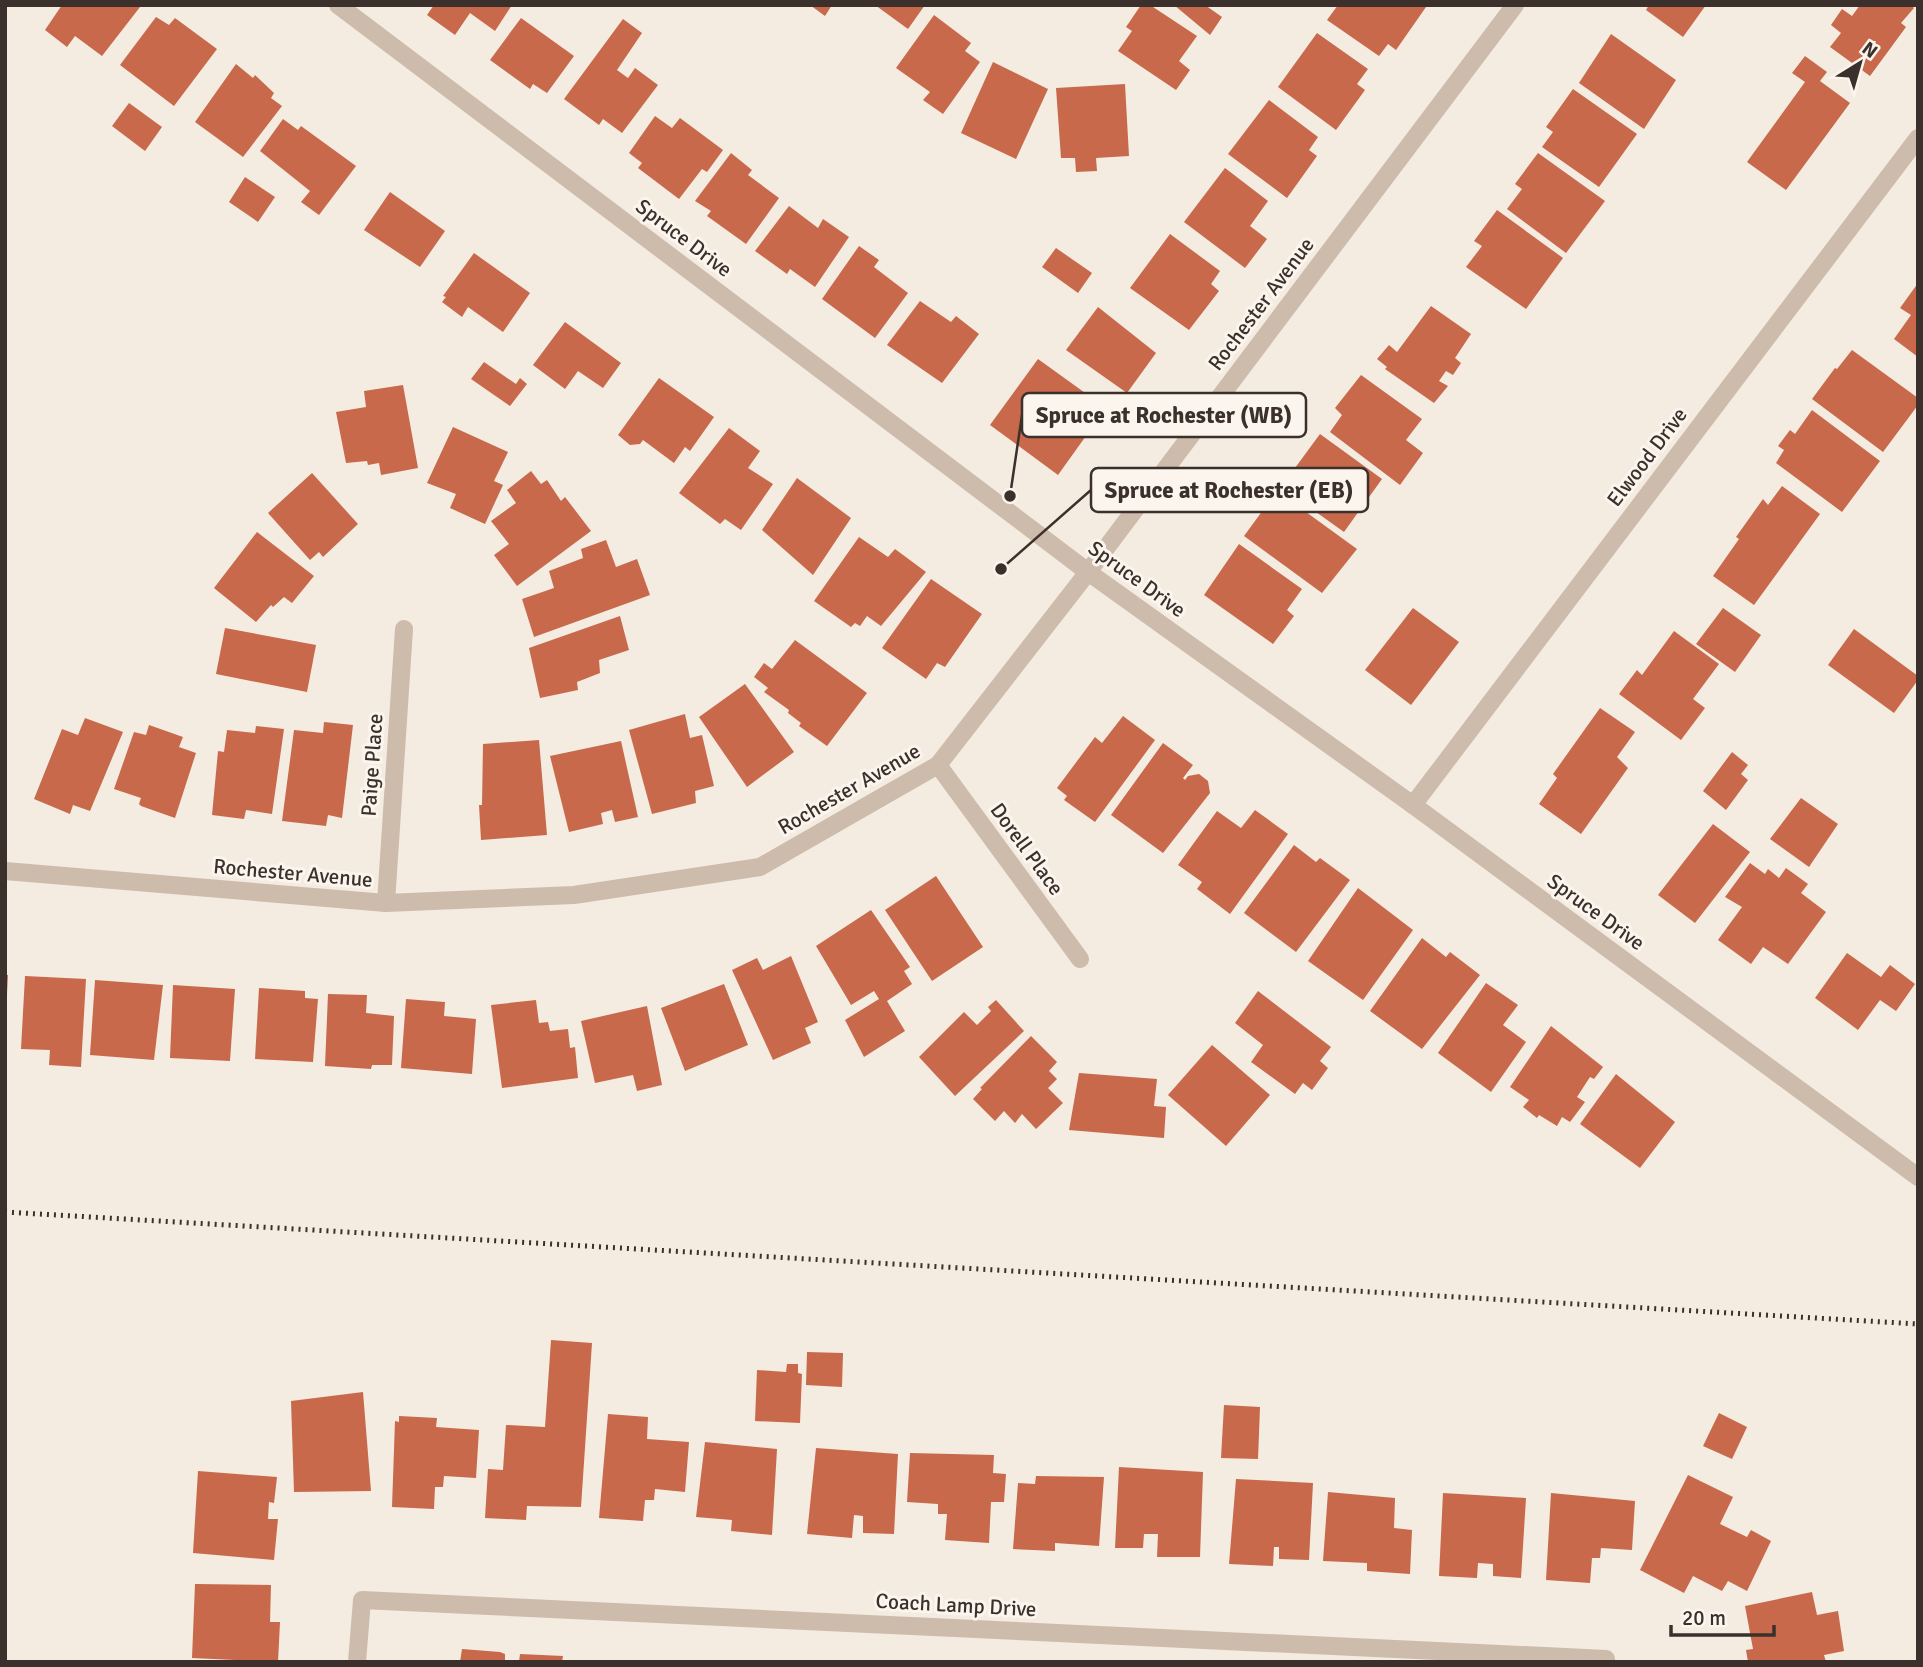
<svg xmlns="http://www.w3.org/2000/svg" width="1923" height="1667" font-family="Signika,sans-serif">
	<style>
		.building { fill: #c8694b }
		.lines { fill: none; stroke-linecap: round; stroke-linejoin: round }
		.minor { stroke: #cdbbac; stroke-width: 18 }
		.rail { stroke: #3b302b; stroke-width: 5; stroke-dasharray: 2 5; stroke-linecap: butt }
		.labels { text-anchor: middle; stroke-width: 6; stroke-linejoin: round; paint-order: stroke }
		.street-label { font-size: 21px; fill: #3b302b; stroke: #fbf5ee }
		.leader { fill: none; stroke: #3b302b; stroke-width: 2.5 }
		.callout-dot { fill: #3b302b; stroke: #fbf5ee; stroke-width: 2.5 }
		.callout { fill: #fbf5ee; stroke: #3b302b; stroke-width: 2.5 }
		.callout-label { font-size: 23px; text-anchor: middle; font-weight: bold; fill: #3b302b }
	</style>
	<rect width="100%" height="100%" fill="#f4ebe1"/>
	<!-- building -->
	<g class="building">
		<path d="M62,5H137L140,7L102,56L75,36L67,47L45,30Z"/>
		<path d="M434,5H512L495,31L470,13L455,35L427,15Z"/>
		<path d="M810,5H832L825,16Z"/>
		<path d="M875,5H925L908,29Z"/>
		<path d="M1141,5H1150L1197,36L1179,61L1190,70L1176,90L1118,51L1132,31L1126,27Z"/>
		<path d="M1174,5H1205L1222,17L1210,35Z"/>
		<path d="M1338,5H1423L1426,7L1396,50L1388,44L1379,56L1327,20Z"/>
		<path d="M1649,5H1706L1683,37L1646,10Z"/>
		<path d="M1860,5H1911L1914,8L1901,23L1906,27L1870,76L1830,47L1841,33L1831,25L1842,9L1852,16Z"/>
		<path d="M934,15L971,43L965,51L980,62L943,114L923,100L930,92L896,68Z"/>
		<path d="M156,17L169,25L175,18L217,49L174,106L120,65Z"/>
		<path d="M521,18L574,56L547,93L533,84L530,89L490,60Z"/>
		<path d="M623,19L642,33L617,70L628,78L635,68L658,85L622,133L603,119L599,125L564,99Z"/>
		<path d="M1317,33L1368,69L1357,84L1365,90L1336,130L1278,87Z"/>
		<path d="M1611,34L1676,80L1644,129L1579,83Z"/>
		<path d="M1805,56L1827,72L1820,81L1850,103L1786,190L1747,162L1805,82L1792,73Z"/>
		<path d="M993,62L1048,89L1016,159L961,133Z"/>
		<path d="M236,64L253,78L255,75L274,93L271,98L282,106L243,157L195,122Z"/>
		<path d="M1125,84L1129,156L1096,158L1097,171L1076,172L1075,158H1061L1056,88Z"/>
		<path d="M1573,89L1637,134L1599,187L1542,147L1553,132L1546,127Z"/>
		<path d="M1269,100L1318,137L1309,150L1317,156L1287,198L1228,154Z"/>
		<path d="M129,103L162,127L145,151L112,126Z"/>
		<path d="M655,116L672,128L680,118L723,150L707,172L702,169L679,199L638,168L642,163L629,153Z"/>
		<path d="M283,119L298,130L301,126L356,166L319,215L301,202L310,191L260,151Z"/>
		<path d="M731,153L752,170L748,175L779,198L746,244L707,216L711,211L695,201Z"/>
		<path d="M1538,153L1605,201L1566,253L1507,209L1522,189L1515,184Z"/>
		<path d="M1225,168L1268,201L1250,226L1267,239L1245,268L1184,222Z"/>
		<path d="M245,177L275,197L258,222L229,202Z"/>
		<path d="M390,192L445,231L420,267L364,230Z"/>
		<path d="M789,206L818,228L823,219L849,237L815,287L790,269L787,274L755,251Z"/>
		<path d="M1497,210L1563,258L1526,309L1466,267L1482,246L1474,241Z"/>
		<path d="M1170,234L1220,271L1211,284L1219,291L1189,330L1130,288Z"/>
		<path d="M859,246L879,260L874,267L908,293L875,338L822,299Z"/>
		<path d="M1056,248L1092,273L1078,293L1042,267Z"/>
		<path d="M474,253L530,293L503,332L468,307L462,317L442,302L446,297L443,296Z"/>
		<path d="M1918,283V357L1894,339L1911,315L1900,308Z"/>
		<path d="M920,301L951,322L956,316L979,334L942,383L887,345Z"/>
		<path d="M1431,306L1471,334L1455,358L1461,363L1453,375L1446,371L1439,381L1448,386L1434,403L1385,369L1387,367L1377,359L1389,345L1397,352Z"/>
		<path d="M1098,307L1156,353L1127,393L1066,350Z"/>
		<path d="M565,322L621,363L603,388L578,371L565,389L533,365Z"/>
		<path d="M1852,350L1918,398V405L1883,452L1812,399L1835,368L1837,369Z"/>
		<path d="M1038,359L1106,408L1058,475L990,425Z"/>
		<path d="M484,362L516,384L520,378L527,384L510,406L471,379Z"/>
		<path d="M1361,375L1422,419L1406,440L1423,453L1400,485L1330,432L1342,415L1335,408Z"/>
		<path d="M659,378L714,417L690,451L685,447L674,463L643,440L640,444L630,445L618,435Z"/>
		<path d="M403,385L418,468L381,475L379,463L368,465L367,461L346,463L336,412L366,407L364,391Z"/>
		<path d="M1812,410L1880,461L1842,512L1776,463L1784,450L1778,446L1790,430L1795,434Z"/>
		<path d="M453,427L508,452L494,481L503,485L485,524L450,508L456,494L427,483Z"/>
		<path d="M729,428L760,451L748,468L773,484L741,530L725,519L720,524L679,493Z"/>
		<path d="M1320,434L1382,479L1344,532L1281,487Z"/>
		<path d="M531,471L541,484L547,480L561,501L565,497L591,531L517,586L494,555L509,544L491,521L516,503L507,490Z"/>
		<path d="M312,473L358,524L323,557L319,552L310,560L268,513Z"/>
		<path d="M797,478L851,518L813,575L762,530Z"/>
		<path d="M1782,486L1820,514L1754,605L1713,576L1739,539L1736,537L1763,499L1768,505Z"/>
		<path d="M1277,491L1357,549L1322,593L1244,536Z"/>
		<path d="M257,532L314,576L292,603L284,597L273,607L271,605L256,622L214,588Z"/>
		<path d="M859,537L888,557L895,549L926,572L881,626L867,616L860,626L855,623L851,627L814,601Z"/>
		<path d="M606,540L616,567L637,559L650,595L534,637L522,599L554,588L549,571L583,558L581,549Z"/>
		<path d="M1239,544L1302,589L1287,610L1294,616L1273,644L1204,595Z"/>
		<path d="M931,579L982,614L945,667L937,663L926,679L882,648Z"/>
		<path d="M1413,608L1459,642L1411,705L1365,670Z"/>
		<path d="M1723,608L1761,635L1735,672L1696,644Z"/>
		<path d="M620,616L629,650L599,660L600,673L577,682L578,690L540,698L529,648Z"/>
		<path d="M225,628L316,645L307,692L216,674Z"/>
		<path d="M1854,629L1918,676V680L1894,713L1828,665Z"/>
		<path d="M1674,631L1719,664L1693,699L1705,708L1681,740L1619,694L1637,670L1642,675Z"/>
		<path d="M795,640L867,693L827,746L799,726L801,723L788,713L789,710L764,692L768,688L754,677L764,663L772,669Z"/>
		<path d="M745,684L794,752L747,787L699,717Z"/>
		<path d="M1600,708L1635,732L1617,757L1628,768L1581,834L1539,804L1557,778L1553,774Z"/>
		<path d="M685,714L690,738L702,735L714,786L695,791L696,803L652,814L629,730Z"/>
		<path d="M1123,716L1155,740L1095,822L1064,800L1067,796L1057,788L1095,737L1102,743Z"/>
		<path d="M85,718L123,732L90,811L73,805L70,814L34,799L62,729L78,735Z"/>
		<path d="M324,722L353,725L342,818L328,815L326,826L282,821L294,730L323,733Z"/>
		<path d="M149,725L183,737L179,747L196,753L175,818L141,806L139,804L141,798L114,789L134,732L146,735Z"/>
		<path d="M256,726L284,729L272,814L246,810L244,819L212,815L218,751L224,752L227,730L255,733Z"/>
		<path d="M539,740L547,835L481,840L479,805H482L483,744Z"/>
		<path d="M621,741L638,817L615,822L612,810L601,813L603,824L569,832L550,756Z"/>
		<path d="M1163,743L1193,765L1183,778L1185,780L1188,776L1199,774L1208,781L1210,793L1163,853L1111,815Z"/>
		<path d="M1732,752L1748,765L1741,774L1748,780L1726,810L1703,791Z"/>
		<path d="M1801,798L1838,824L1809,867L1770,839Z"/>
		<path d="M1255,810L1288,834L1230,914L1197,889L1202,882L1178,865L1217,811L1241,828Z"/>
		<path d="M1713,824L1750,852L1695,923L1658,895Z"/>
		<path d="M1294,845L1316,862L1320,858L1350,880L1296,952L1244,913Z"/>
		<path d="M1750,863L1765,874L1768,869L1779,878L1786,868L1808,884L1801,893L1826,912L1788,964L1763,947L1751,964L1718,940L1742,907L1725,897Z"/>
		<path d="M936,876L983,947L932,981L885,910Z"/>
		<path d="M1358,888L1413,930L1363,1000L1308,961Z"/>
		<path d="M871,910L910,967L904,971L912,984L887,1001L905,1031L864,1057L845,1020L879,999L874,991L851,1005L816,946Z"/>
		<path d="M1422,938L1446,957L1450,952L1480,975L1422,1049L1370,1011Z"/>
		<path d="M1847,953L1881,977L1890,965L1915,984L1896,1011L1880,1000L1858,1030L1815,998Z"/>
		<path d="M791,956L818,1022L805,1028L811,1043L773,1060L732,970L757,958L763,970Z"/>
		<path d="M5,975H8L7,994H5Z"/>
		<path d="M25,976L86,979L81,1067L49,1065L50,1050L21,1049Z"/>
		<path d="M95,980L163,985L154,1060L90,1055Z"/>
		<path d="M1486,983L1518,1005L1503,1025L1526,1042L1491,1092L1438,1053Z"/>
		<path d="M724,984L748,1045L685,1071L661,1008Z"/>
		<path d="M173,985L235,989L230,1061L170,1058Z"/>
		<path d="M259,988L305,991V998L318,999L313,1062L255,1059Z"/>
		<path d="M1258,991L1331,1047L1320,1061L1328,1068L1312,1090L1303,1083L1295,1094L1251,1062L1263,1045L1235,1023Z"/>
		<path d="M328,994L367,995L366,1013L394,1016L392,1065H372L371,1069L325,1066Z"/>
		<path d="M406,999L445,1002L444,1016L476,1019L472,1074L401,1068Z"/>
		<path d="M536,1000L539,1023L548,1022L550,1031L568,1029L570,1048L575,1047L578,1078L502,1088L491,1005Z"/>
		<path d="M996,1000L1024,1031L955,1096L919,1057L964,1012L977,1025L991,1011L988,1007Z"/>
		<path d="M647,1006L662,1085L637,1091L633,1075L595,1083L581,1021Z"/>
		<path d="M1551,1026L1603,1067L1594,1079L1590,1077L1577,1097L1585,1102L1570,1122L1562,1117L1557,1126L1539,1115L1537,1118L1523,1107L1529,1100L1510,1087Z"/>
		<path d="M1031,1036L1057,1062L1049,1071L1057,1079L1048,1088L1063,1103L1036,1129L1022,1114L1015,1123L1004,1111L995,1121L973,1099L982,1089L980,1088Z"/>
		<path d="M1212,1045L1270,1095L1226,1146L1168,1095Z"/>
		<path d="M1079,1073L1157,1079L1154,1106L1166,1107L1164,1138L1069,1130Z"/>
		<path d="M1616,1074L1675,1122L1640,1168L1580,1124Z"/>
		<path d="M551,1340L592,1343L581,1507L527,1506L526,1520L485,1518L488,1469L503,1470L506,1425L545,1427Z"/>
		<path d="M807,1352L843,1353L842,1387L806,1385Z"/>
		<path d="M787,1364H798V1373L802,1374L800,1423L755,1421L757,1370L786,1372Z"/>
		<path d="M363,1392L371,1491L294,1492L291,1401Z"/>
		<path d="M1224,1405L1260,1407L1258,1459L1221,1458Z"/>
		<path d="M1719,1413L1747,1427L1732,1459L1703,1446Z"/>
		<path d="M608,1414L648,1417L647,1439L689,1442L685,1492L655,1489L654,1500H645L643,1521L599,1518Z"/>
		<path d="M399,1416L437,1418L436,1427L479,1430L476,1478L444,1476L443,1487H435L434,1509L392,1507L395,1421L399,1422Z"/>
		<path d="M705,1442L777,1449L772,1535L731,1531L732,1520L696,1517Z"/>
		<path d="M816,1448L898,1454L894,1534L863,1533V1516L854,1515L852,1538L807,1534Z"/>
		<path d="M910,1453L994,1455L993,1473L1006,1474L1004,1502H991L989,1543L945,1540L947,1514H938V1504L907,1502Z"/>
		<path d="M1119,1467L1203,1472L1200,1557H1157L1158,1534H1144L1143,1548H1115Z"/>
		<path d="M198,1471L277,1477L274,1503L269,1502L268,1519H278L274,1560L193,1553Z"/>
		<path d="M1688,1475L1733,1497L1720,1524L1747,1537L1751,1530L1771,1541L1747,1591L1728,1581L1722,1591L1693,1576L1684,1593L1640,1570Z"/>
		<path d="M1036,1476L1104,1477L1099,1546L1055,1543V1551L1013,1549L1018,1483L1035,1484Z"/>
		<path d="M1236,1479L1313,1483L1309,1560L1279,1559V1547H1274L1273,1566L1229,1564Z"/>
		<path d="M1328,1492L1395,1498L1394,1528L1412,1530L1410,1574L1367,1571V1563L1323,1561Z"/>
		<path d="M1443,1493L1526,1498L1521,1578L1493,1576V1564L1478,1563L1477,1578L1439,1576Z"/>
		<path d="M1551,1493L1635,1501L1632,1550L1601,1548L1600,1558H1592L1590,1583L1546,1580Z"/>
		<path d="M195,1584L271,1585L270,1622H280L278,1662L192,1658Z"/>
		<path d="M1812,1592L1817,1615L1838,1611L1844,1651L1824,1655L1826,1662H1748L1746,1650L1753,1649L1745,1606Z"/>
		<path d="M462,1649L500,1652L505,1654V1662H460Z"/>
		<path d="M520,1654L563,1656L562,1662H519Z"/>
	</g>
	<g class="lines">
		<!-- minor -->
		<g class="minor">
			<path d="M338,5L1088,572L1413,805L1918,1177"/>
			<path d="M938,765L1080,959"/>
			<path d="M1413,805L1918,138"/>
			<path d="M5,871L386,903L574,895L760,867L938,765L1088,572L1515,5"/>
			<path d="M386,903L404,629"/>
			<path d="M357,1662L362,1600L1606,1659L1604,1662"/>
		</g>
		<!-- rail -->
		<path class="rail" d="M5,1212L1918,1324"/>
	</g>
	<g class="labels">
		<!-- street labels -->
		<g class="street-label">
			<text transform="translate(684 238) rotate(37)" y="7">Spruce Drive</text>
			<text transform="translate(1261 304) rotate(-53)" y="7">Rochester Avenue</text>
			<text transform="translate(1647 457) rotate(-53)" y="7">Elwood Drive</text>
			<text transform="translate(1137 579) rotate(36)" y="7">Spruce Drive</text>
			<text transform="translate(372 765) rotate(-86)" y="7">Paige Place</text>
			<text transform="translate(849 789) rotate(-30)" y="7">Rochester Avenue</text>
			<text transform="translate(1027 849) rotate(54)" y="7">Dorell Place</text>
			<text transform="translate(293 873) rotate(5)" y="7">Rochester Avenue</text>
			<text transform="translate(1596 912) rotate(36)" y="7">Spruce Drive</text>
			<text transform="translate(956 1605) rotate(3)" y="7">Coach Lamp Drive</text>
		</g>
	</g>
	<!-- callouts -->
	<path class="leader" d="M1010 496L1022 415M1001 569L1091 490"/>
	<g class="callout-dot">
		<circle cx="1010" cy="496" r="7"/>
		<circle cx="1001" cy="569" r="7"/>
	</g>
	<g class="callout">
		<rect x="1022" y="393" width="284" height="44" rx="7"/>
		<rect x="1091" y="468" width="277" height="44" rx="7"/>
	</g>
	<g class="callout-label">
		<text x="1164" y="423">Spruce at Rochester (WB)</text>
		<text x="1229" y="498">Spruce at Rochester (EB)</text>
	</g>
	<!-- border -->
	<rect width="1923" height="1667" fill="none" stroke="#3b302b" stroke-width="14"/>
	<!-- north arrow -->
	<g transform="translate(1860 63) rotate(37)" stroke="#fbf5ee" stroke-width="5" paint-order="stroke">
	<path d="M0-5L12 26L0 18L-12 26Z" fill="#3b302b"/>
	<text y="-10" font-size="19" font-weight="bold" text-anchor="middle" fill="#3b302b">N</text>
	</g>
	<!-- scale -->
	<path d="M1671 1625v10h103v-10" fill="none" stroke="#3b302b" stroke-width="3.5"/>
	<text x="1682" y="1625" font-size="21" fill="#3b302b" stroke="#fbf5ee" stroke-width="5" paint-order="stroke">20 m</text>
</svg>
